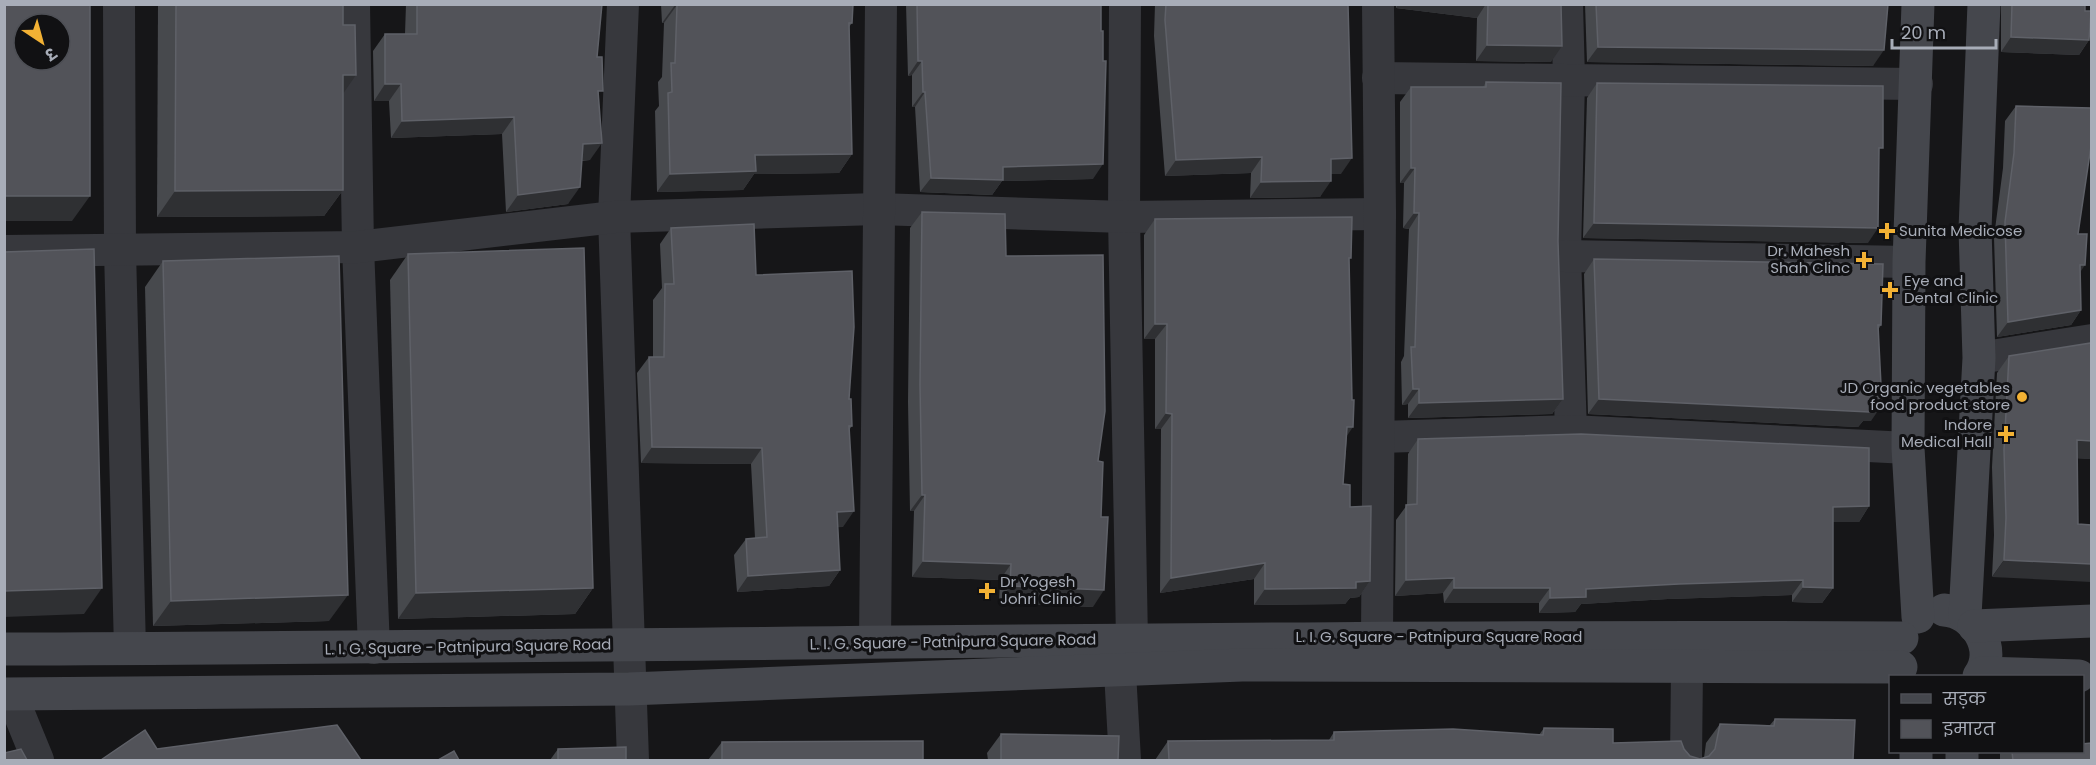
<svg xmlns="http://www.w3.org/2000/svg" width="2096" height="765" font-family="Poppins,'Noto Sans Devanagari',sans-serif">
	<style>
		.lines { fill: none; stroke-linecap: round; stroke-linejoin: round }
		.minor { stroke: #37383d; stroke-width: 32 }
		.secondary { stroke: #45474d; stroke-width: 33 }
		.wall { fill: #47494d }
		.shaded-wall { fill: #2f3033 }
		.building { fill: #525359; stroke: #5f6168; stroke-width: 1.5; fill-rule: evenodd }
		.poi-dot { fill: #f2b134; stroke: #111113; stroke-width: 2 }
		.labels { text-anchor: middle; stroke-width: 6; stroke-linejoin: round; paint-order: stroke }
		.poi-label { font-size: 15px; fill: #a8adb8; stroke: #111113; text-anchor: start }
		.street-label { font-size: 15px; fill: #a8adb8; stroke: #111113 }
	</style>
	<rect width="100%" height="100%" fill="#161618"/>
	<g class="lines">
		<!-- minor -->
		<g class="minor">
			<path d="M119,4L120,250L130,649"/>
			<path d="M354,4L358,247L374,648"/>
			<path d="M623,4L614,217L633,760"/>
			<path d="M1125,4L1124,217L1132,640"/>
			<path d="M1567,4L1569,80L1565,256L1571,431"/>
			<path d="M1378,78L1917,84"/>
			<path d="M4,251L358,247L614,217L877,209L1124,217L1380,214"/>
			<path d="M1565,256L1909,262"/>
			<path d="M1979,358L2092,340"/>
			<path d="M1380,437L1571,431L1908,448"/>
			<path d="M1377,636L1380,214L1378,4"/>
			<path d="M875,642L881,4"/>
			<path d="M1120,672L1125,760"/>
			<path d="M11,694L38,760"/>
			<path d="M1686,760L1687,668"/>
		</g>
		<!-- secondary -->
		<g class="secondary">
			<path d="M1944,610C1975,612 1998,649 1979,676"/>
			<path d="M1965,616L1979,358L1975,229L1984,4"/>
			<path d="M1918,617L1908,448L1909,262L1918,4"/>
			<path d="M1974,626L2092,621"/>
			<path d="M4,649C637,647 1270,635 1902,638"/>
			<path d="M1982,673L2079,676"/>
			<path d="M4,694L629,689L1242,665L1901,667"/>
			<path d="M1916,760V752"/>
			<path d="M1962,760V752"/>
		</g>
	</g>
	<!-- wall -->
	<g class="wall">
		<path d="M158,4H343V190L324,216L157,217Z"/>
		<path d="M406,4H602L597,57L599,97L590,160L582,161L568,204L506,212L502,134L391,138L389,101H374L373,51L385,34H405Z"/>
		<path d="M661,4H853L852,23L849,27L852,154L839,173L754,174L743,190L657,192L655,111L659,106L658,82L662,77L664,23H662Z"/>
		<path d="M906,4H1101L1093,179L1002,181L992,195L920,192L915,107H912V75L908,76Z"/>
		<path d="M1155,4H1348L1341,174H1331L1320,197L1250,198L1251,173L1165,176L1154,36Z"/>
		<path d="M1396,4H1561L1551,62L1476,61L1477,18L1396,8Z"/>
		<path d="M1585,4H1888L1873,66L1587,62Z"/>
		<path d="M2001,4H2085V11L2089,40L2079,55L2001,52Z"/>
		<path d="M1486,82L1558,241L1563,399L1552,414L1408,418V404L1402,405L1401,362L1404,356L1409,229L1403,228L1404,183H1400V102L1411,87H1483Z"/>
		<path d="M1597,83L1868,243L1583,238L1587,98Z"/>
		<path d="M2016,106L2078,234L2081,310L2071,325L1997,337L1994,237L2003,168L2005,121Z"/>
		<path d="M922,212L1006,256L1098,461L1093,607L999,603L1000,580L912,577L914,511H910L908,402L910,228Z"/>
		<path d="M1155,219L1349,261L1347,436L1343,484L1370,581L1359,597L1350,598L1345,604L1254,605V579L1160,593L1161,429H1155V339H1144V235Z"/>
		<path d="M671,228L756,275L849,399L852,426L849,430L843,527H838L840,570L829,586L737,592L734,555L746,539L755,538L751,464L641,463L637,373L649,357H653V300L662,288L660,244Z"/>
		<path d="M408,254L593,588L575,614L398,619L390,280Z"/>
		<path d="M1594,259L1881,325L1878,330L1871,421H1863L1858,427L1588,414L1584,274Z"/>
		<path d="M163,261L329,621L153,626L145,287Z"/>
		<path d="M2091,343V459L2077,458L1992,577L1994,535L1992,467L1997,373L2009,356Z"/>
		<path d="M1418,439L1869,506L1859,522H1833V588L1822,603L1792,602V595L1668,599L1581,604L1575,612L1539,613V603H1444L1443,593L1395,596L1396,520L1407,505L1408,454Z"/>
		<path d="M1775,719L1853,760H1155L1168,741L1329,740L1334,732L1539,735L1544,728L1613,743L1684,749L1690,756L1700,759L1704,758L1706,743L1720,724L1770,725Z"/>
		<path d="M1001,734L1118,760H988L987,753Z"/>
		<path d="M722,742L923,760H708Z"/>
		<path d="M558,749L626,760H550Z"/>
		<path d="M2000,752H2082L2091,760H2000Z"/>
	</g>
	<!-- shaded-wall -->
	<g class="shaded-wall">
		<path d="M1398,4H1486L1477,18L1396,8Z"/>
		<path d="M675,5H677L664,23H662Z"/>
		<path d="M2011,37L2089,40L2079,55L2001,52Z"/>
		<path d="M1487,45L1562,46L1551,62L1476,61Z"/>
		<path d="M1598,47L1884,50L1873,66L1587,62Z"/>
		<path d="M918,61H922L912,75L908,76Z"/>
		<path d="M343,75H356L338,101Z"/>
		<path d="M385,84H401L389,101H374Z"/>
		<path d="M923,92H925L915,107H912Z"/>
		<path d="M514,117L502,134L391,138L402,121Z"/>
		<path d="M602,143L590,160L572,161L583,144Z"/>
		<path d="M852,154L839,173L754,174L743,190L657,192L670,174L755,155Z"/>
		<path d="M1262,157L1251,173L1165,176L1176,160Z"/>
		<path d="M1352,158L1341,174H1320L1331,159Z"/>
		<path d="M1103,164L1093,179L1002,181L992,195L920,192L931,178L1003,167Z"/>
		<path d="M1411,168H1415L1404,183H1400Z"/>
		<path d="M1331,181L1320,197L1250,198L1261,182Z"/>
		<path d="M580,187L568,204L506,212L518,195Z"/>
		<path d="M343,190L324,216L157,217L175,191Z"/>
		<path d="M4,196H90L72,221H4Z"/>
		<path d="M1414,213H1419L1409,229L1403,228Z"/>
		<path d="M1594,223L1878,228L1868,243L1583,238Z"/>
		<path d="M2080,265H2085L2075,280Z"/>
		<path d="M2081,310L2071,325L1997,337L2008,322Z"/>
		<path d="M1155,324H1167L1155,339H1144Z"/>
		<path d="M1413,389H1419L1408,404L1402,405Z"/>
		<path d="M1563,399L1552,414L1408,418L1419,403Z"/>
		<path d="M1599,399L1869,407L1882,405L1871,421H1863L1858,427L1588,414Z"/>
		<path d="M1166,413L1172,414L1161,429H1155Z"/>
		<path d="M1347,427H1353L1342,443Z"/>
		<path d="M2077,440L2091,441V459L2065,458Z"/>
		<path d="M652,447L762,448L751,464L641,463Z"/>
		<path d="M922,495H925L914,511H910Z"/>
		<path d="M1869,506L1859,522H1822L1833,507Z"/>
		<path d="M854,511L843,527L826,528L837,512Z"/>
		<path d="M2004,560L2091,564V582L1992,577Z"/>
		<path d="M923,561L1011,564L1000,580L912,577Z"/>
		<path d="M1265,563L1254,579L1160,593L1171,578Z"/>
		<path d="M840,570L829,586L737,592L748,576Z"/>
		<path d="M1454,578L1443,593L1395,596L1406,580Z"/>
		<path d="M1803,580L1792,595L1668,599L1581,604L1575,612L1539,613L1550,598L1586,589L1679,584Z"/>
		<path d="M1370,581L1359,597L1350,598L1345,604L1254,605L1265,589Z"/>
		<path d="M1010,586L1104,590L1093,607L999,603Z"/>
		<path d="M1803,587L1833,588L1822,603L1792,602Z"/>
		<path d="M102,588L84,614L4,617V591Z"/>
		<path d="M593,588L575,614L398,619L416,593Z"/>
		<path d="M1454,588H1550L1539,603H1444Z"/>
		<path d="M348,595L329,621L153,626L171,601Z"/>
	</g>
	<!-- building -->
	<g class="building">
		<path d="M4,4H90V196H4ZM24,24H60V60H24Z"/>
		<path d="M176,4H343V25H355L356,75H343V190L175,191Z"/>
		<path d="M417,4H602L597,57H602L603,91H598L602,143L583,144L580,187L518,195L514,117L402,121L401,84H385V34H417Z"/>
		<path d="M675,4H853L852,23H849L852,154L755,155L756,171L670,174L668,93L672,92L671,63H675L677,5Z"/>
		<path d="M917,4H1101V31H1103V61H1106L1103,164L1003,167V180L931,178L925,92H923L922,61H918Z"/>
		<path d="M1166,4H1348L1352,158L1331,159V181L1261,182L1262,157L1176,160L1165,20Z"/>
		<path d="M1488,4H1561L1562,46L1487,45Z"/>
		<path d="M1596,4H1888L1884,50L1598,47Z"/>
		<path d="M2012,4H2085V11H2091L2089,40L2011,37Z"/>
		<path d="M1486,82L1561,83L1558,241L1563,399L1419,403V389H1413L1411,347H1415L1419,213H1414L1415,168H1411V87H1486Z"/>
		<path d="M1597,83L1883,86V148H1879L1878,228L1594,223Z"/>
		<path d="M2016,106L2091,108V146L2078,234H2087L2085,265H2080L2081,310L2008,322L2005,222L2014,153Z"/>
		<path d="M922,212L1005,214L1006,256L1103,255L1105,411L1098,461L1103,462L1101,517H1108L1104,590L1010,586L1011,564L923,561L925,495H922L920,385Z"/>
		<path d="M1352,217L1351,258H1349L1352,400H1354L1353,427H1347L1343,484L1350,485V507L1371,506L1370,581L1356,582V588L1265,589V563L1171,578L1172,414L1166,413L1167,324H1155V219Z"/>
		<path d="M754,224L756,275L852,271L854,327L849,399H851L852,426H849L854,511L837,512L840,570L748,576L746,539L767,537L762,448L652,447L649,357H664L665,284H674L671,228Z"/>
		<path d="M584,248L593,588L416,593L408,254Z"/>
		<path d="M94,249L102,588L4,591V252Z"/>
		<path d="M339,256L348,595L171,601L163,261Z"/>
		<path d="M1594,259L1883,264L1881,325H1878L1882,405L1869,407V412L1599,399Z"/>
		<path d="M2091,343V441L2077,440L2078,524L2091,525V564L2004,560L2006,518L2004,450L2009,356Z"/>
		<path d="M1581,434L1869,448V506L1833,507V588L1803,587V580L1679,584L1586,589V597L1550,598V588H1454V578L1406,580V505L1417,504L1418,439Z"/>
		<path d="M1775,719L1855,720L1853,760H1169L1168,741L1334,740V732L1453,729L1543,735L1544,728L1613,729V743L1681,741L1684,749L1690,756L1700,759L1709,756L1715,749L1720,724L1774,726Z"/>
		<path d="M337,725L361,760H101L145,730L157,749Z"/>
		<path d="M1001,734L1119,736L1118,760H1001Z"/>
		<path d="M923,741V760H722V742Z"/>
		<path d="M2091,743V760H2013L2012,752H2082V744Z"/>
		<path d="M626,747V760H558V749Z"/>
		<path d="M21,749L27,760H4V753Z"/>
		<path d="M454,751L459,760H438Z"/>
	</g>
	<!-- markers -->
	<g class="poi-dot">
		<path d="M1884 222h6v6h6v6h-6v6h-6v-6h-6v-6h6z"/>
		<path d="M1861 251h6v6h6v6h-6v6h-6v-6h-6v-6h6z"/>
		<path d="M1887 281h6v6h6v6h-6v6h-6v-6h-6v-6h6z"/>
		<circle cx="2022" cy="397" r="6"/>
		<path d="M2003 425h6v6h6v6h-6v6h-6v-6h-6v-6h6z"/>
		<path d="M984 582h6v6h6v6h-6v6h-6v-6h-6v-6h6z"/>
	</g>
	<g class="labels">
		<!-- poi labels -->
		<g class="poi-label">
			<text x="1899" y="236">Sunita Medicose</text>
			<text x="1850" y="256" text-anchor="end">Dr. Mahesh<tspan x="1850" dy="17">Shah Clinc</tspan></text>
			<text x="1904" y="286">Eye and<tspan x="1904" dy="17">Dental Clinic</tspan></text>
			<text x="2010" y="393" text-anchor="end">JD Organic vegetables<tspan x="2010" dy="17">food product store</tspan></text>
			<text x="1992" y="430" text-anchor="end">Indore<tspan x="1992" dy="17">Medical Hall</tspan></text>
			<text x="1000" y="587">Dr Yogesh<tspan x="1000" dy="17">Johri Clinic</tspan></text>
		</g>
		<!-- street labels -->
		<g class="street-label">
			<text x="1439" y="642">L. I. G. Square - Patnipura Square Road</text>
			<text transform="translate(953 642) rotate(-1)" y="5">L. I. G. Square - Patnipura Square Road</text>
			<text transform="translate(468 647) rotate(-1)" y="5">L. I. G. Square - Patnipura Square Road</text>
		</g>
	</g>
	<!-- border -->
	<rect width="2096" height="765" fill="none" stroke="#a8adb8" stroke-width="12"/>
	<!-- legend -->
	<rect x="1889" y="675" width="195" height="78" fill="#111113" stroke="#4d4f55" stroke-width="1.5"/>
	<rect x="1901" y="694" width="30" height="9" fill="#45474d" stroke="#4d4f55" stroke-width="1.5"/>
	<text x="1943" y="705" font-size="18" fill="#a8adb8">सड़क</text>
	<rect x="1901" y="720" width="30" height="18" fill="#525359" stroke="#4d4f55" stroke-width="1.5"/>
	<text x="1943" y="735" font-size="18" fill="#a8adb8">इमारत</text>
	<!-- north arrow -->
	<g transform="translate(42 42) rotate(144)"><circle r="28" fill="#111113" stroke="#4d4f55" stroke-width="1.5"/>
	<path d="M0-4.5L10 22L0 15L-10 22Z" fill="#f2b134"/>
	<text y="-9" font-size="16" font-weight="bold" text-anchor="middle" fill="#a8adb8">उ</text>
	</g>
	<!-- scale -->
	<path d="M1892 39v9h104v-9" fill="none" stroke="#a8adb8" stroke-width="3"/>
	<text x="1901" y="39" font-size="18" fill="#a8adb8" stroke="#111113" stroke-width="4.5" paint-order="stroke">20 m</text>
</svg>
